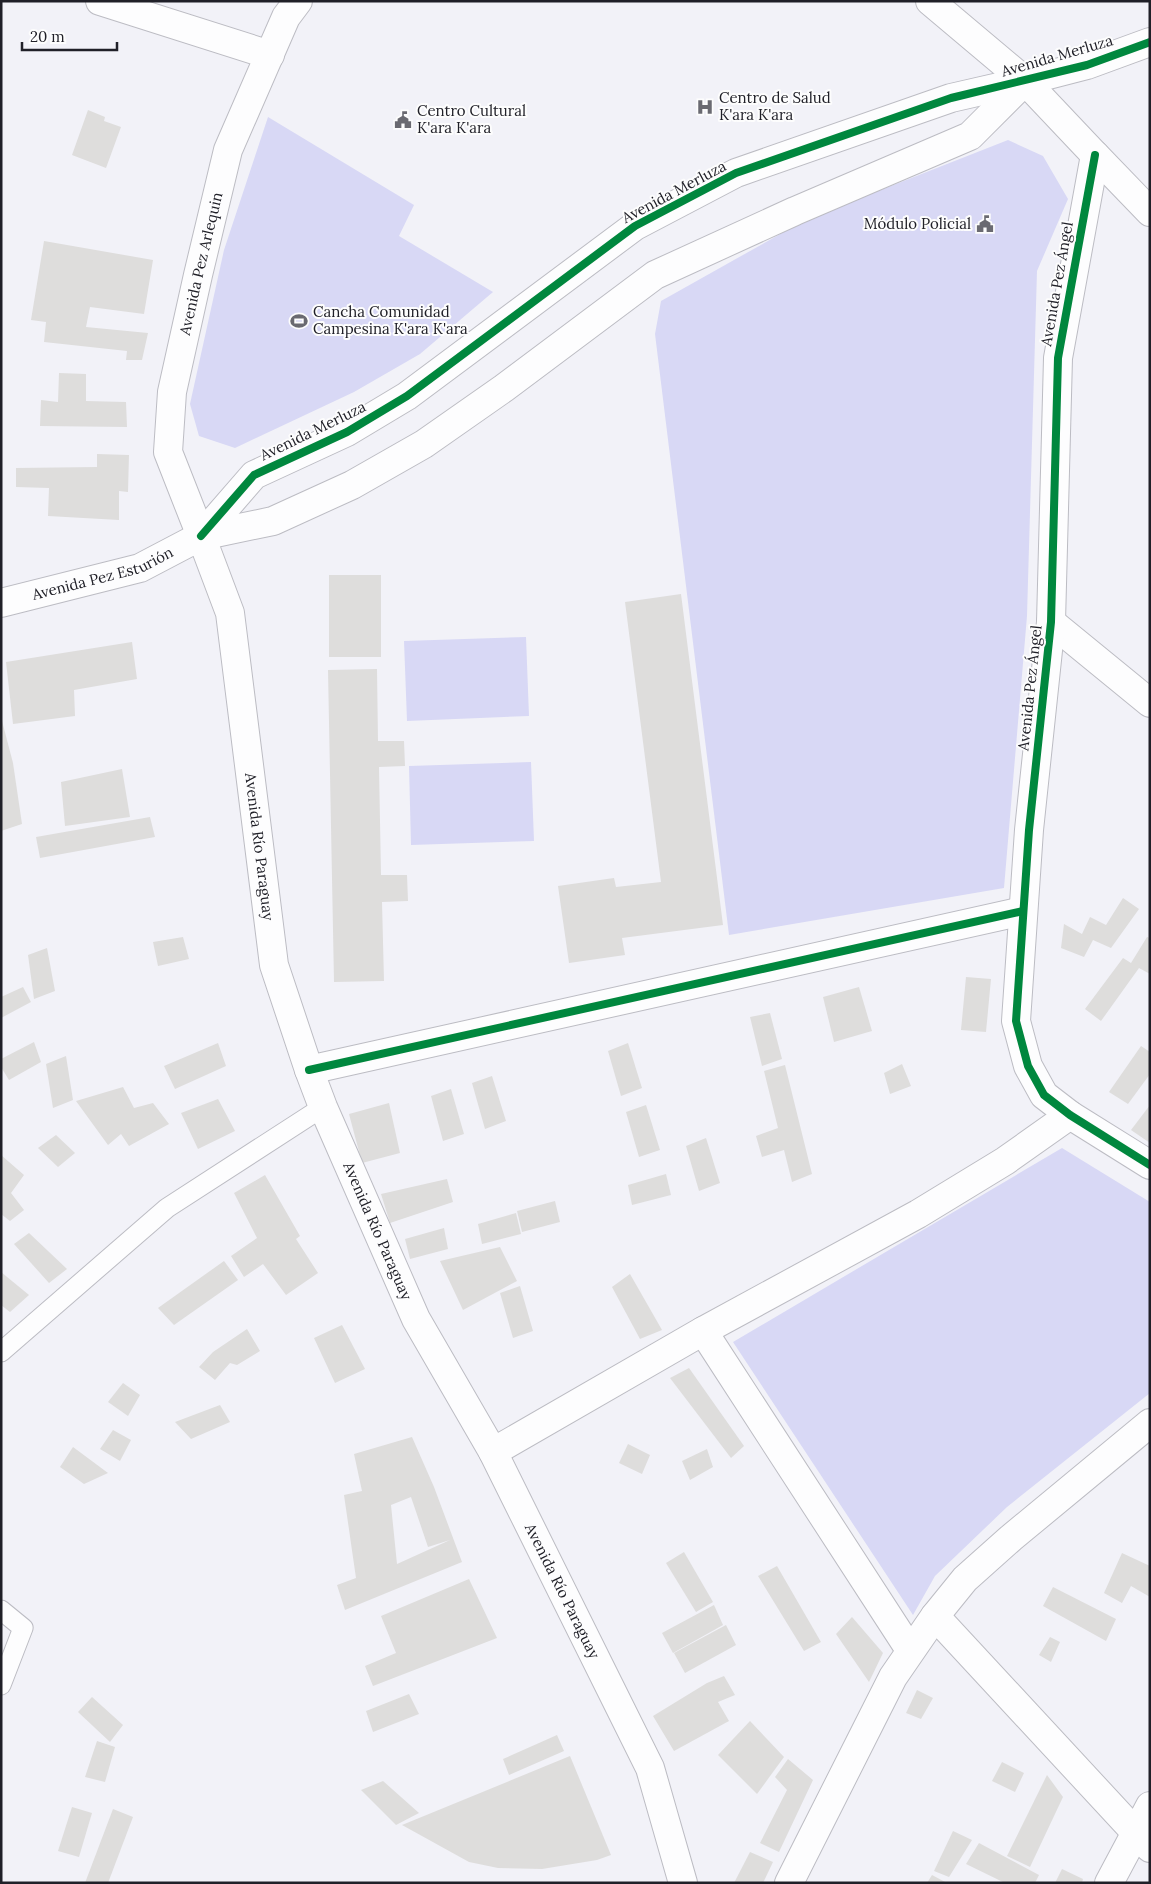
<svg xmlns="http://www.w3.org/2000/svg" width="1151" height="1884" font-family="Lora,serif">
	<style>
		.green { fill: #d8d8f5 }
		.building { fill: #dedddc; fill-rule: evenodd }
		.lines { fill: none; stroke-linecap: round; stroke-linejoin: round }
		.service-casing { stroke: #bcbcc3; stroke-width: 21 }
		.minor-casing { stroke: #bcbcc3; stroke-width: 30 }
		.tertiary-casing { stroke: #bcbcc3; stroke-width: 30 }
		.secondary-casing { stroke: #bcbcc3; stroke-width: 30 }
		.service { stroke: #fdfdfe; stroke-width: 19 }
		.minor { stroke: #fdfdfe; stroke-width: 28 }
		.tertiary { stroke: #fdfdfe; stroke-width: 28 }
		.secondary { stroke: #fdfdfe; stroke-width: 28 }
		.cycleway-casing { stroke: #fdfdfd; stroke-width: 11 }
		.cycleway { stroke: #00873e; stroke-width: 8 }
		.labels { text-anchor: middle; stroke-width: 4; stroke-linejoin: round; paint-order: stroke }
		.street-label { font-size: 15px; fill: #202028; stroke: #fdfdfd }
		.poi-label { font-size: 15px; fill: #202028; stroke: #fdfdfd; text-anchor: start }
	</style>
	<rect width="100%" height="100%" fill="#f2f2f8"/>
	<!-- green -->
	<g class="green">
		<path d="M268,117L414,205L399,236L493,292L420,354L354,392L235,448L199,436L190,404L224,250Z"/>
		<path d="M1008,140L1043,156L1068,199L1037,271L1027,616L1004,888L729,935L655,334L661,301L807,219Z"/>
		<path d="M526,637L529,716L407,721L404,641Z"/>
		<path d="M531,762L534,841L411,845L409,766Z"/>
		<path d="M1062,1148L1150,1202V1393L1007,1507L935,1576L913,1615L733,1342Z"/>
	</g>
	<!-- building -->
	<g class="building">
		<path d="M88,110L105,117L104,121L121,127L106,168L72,155Z"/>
		<path d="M44,241L153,260L144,314L90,307L86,327L148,333L142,360H126L127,351L44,342L46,322L31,320Z"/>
		<path d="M59,373L86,374V401L126,402L127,427L40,426L41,400L58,402Z"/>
		<path d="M97,454L129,455L128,492L119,491V520L48,516L49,488L16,487V468L97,467Z"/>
		<rect x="329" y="575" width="52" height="82"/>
		<path d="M681,594L723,925L622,938L625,955L569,963L558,886L614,878L616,887L661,882L625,602Z"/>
		<path d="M132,642L137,679L74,690L75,716L13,724L6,662Z"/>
		<path d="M377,669L378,741H404L405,766L379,767L381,875H407L408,901L382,902L384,981L334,982L328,670Z"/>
		<path d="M1,717L13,763L22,824L1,831Z"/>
		<path d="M122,769L130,817L65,826L61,782Z"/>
		<path d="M150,817L155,837L40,858L36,837Z"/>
		<path d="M1123,898L1139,909L1111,948L1093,940L1084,957L1061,948L1064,924L1082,934L1090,917L1106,925Z"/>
		<path d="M183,937L189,959L158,966L153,942Z"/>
		<path d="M1147,937L1150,938V974L1139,968L1101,1021L1085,1009L1123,958L1131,963Z"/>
		<path d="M47,948L55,991L34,999L28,955Z"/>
		<path d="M966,977L991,979L986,1032L961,1030Z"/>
		<path d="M23,987L31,1002L1,1018V997Z"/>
		<path d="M859,987L872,1031L834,1042L823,997Z"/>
		<path d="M770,1013L782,1059L762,1066L750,1017Z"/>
		<path d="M34,1042L41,1062L9,1080L1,1067V1059Z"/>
		<path d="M218,1043L226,1066L175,1089L164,1066Z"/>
		<path d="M628,1043L642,1088L621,1096L608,1051Z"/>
		<path d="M1141,1046L1150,1052V1074L1128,1104L1109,1092Z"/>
		<path d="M66,1056L73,1100L53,1108L46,1064Z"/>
		<path d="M902,1064L911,1086L890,1094L884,1073Z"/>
		<path d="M785,1065L812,1174L792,1182L784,1150L762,1157L756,1136L778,1128L764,1071Z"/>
		<path d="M492,1076L506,1121L485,1129L472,1083Z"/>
		<path d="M123,1087L134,1108L153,1103L169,1124L129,1146L121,1134L108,1145L76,1101Z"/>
		<path d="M451,1089L464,1134L443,1141L431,1096Z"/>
		<path d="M218,1099L235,1131L198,1149L181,1113Z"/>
		<path d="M389,1103L400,1153L362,1163L349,1114Z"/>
		<path d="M646,1105L660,1150L639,1157L626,1112Z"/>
		<path d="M1150,1105V1143L1131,1130Z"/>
		<path d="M56,1135L75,1153L58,1167L38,1148Z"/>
		<path d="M706,1138L720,1183L699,1191L686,1146Z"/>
		<path d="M1,1155L24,1175L11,1193L24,1210L10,1221L1,1214Z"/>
		<path d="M666,1174L671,1195L632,1205L628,1185Z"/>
		<path d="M265,1175L300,1236L296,1239L318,1273L286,1295L263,1264L244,1277L231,1256L257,1238L234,1193Z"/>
		<path d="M447,1179L453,1202L390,1223L381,1194Z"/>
		<path d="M555,1201L560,1222L522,1232L517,1211Z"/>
		<path d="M516,1213L521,1234L482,1244L478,1224Z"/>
		<path d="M444,1228L448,1249L410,1259L405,1239Z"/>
		<path d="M29,1233L67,1269L49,1283L14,1244Z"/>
		<path d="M500,1247L517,1281L463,1310L440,1261Z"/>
		<path d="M224,1261L238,1280L174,1325L158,1308Z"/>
		<path d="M1,1272L29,1295L10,1312L1,1305Z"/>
		<path d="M630,1274L662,1330L640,1339L612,1287Z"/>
		<path d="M520,1286L533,1331L513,1338L500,1293Z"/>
		<path d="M342,1325L365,1369L335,1383L314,1338Z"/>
		<path d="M247,1329L260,1351L237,1365L230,1363L215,1380L199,1367L213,1352Z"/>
		<path d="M689,1368L744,1446L731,1458L670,1378Z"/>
		<path d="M123,1383L140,1395L128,1416L108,1402Z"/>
		<path d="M220,1405L230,1422L191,1439L175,1422Z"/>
		<path d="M113,1430L131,1440L120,1461L100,1449Z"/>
		<path d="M412,1437L434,1487L462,1562L345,1610L337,1585L356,1578L344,1495L362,1491L354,1454ZM411,1497L428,1547L450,1540L397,1564L391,1505Z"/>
		<path d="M628,1444L650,1455L642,1474L619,1463Z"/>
		<path d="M73,1447L108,1473L84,1484L60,1467Z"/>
		<path d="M707,1449L713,1467L690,1480L682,1461Z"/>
		<path d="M684,1552L713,1602L696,1612L666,1563Z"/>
		<path d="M1122,1553L1150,1566V1597L1131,1586L1122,1603L1104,1593Z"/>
		<path d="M777,1566L821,1642L804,1651L758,1576Z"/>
		<path d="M469,1579L497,1638L373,1686L365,1666L396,1653L381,1616Z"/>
		<path d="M1053,1587L1116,1619L1106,1641L1043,1606Z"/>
		<path d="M714,1605L723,1625L673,1653L662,1633Z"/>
		<path d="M852,1617L883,1653L869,1682L836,1634Z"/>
		<path d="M726,1625L736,1645L685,1673L674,1653Z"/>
		<path d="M1050,1637L1060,1642L1051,1662L1039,1655Z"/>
		<path d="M724,1676L735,1695L718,1702L729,1721L674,1751L653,1716L707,1683Z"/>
		<path d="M917,1690L933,1698L921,1719L906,1713Z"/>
		<path d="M409,1694L419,1714L373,1732L366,1711Z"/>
		<path d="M92,1697L123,1725L110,1742L78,1712Z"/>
		<path d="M750,1721L784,1757L757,1794L718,1755Z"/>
		<path d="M557,1735L564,1751L509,1775L503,1759Z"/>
		<path d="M97,1741L115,1747L105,1782L85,1777Z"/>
		<path d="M570,1756L611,1855L597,1860L542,1869L498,1868L469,1862L402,1825Z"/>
		<path d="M788,1759L813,1780L779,1852L760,1843L787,1790L775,1777Z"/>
		<path d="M1002,1762L1024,1773L1015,1792L992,1781Z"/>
		<path d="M1047,1775L1063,1797L1030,1867L1007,1856Z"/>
		<path d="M383,1781L419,1813L396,1825L361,1790Z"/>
		<path d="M72,1807L92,1813L79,1857L58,1851Z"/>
		<path d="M113,1809L133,1817L108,1883H85Z"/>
		<path d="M953,1831L972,1840L949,1877L934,1871Z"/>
		<path d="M979,1843L1039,1875L1035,1883H1005L966,1864Z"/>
		<path d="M750,1852L773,1862L763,1883H734Z"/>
		<path d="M1062,1869L1083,1879L1082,1883H1055Z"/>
		<path d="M932,1875L947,1883H927Z"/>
	</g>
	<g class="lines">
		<!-- service casing -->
		<g class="service-casing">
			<g id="service">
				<path d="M1,1352L167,1208L323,1107"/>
				<path d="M1,1610L23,1628L1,1685"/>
			</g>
		</g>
		<!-- minor casing -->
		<g class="minor-casing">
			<g id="minor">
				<path d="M100,1L270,55"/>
				<path d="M930,1L1025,81L1087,65L1150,42"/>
				<path d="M1095,155L1150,212"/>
				<path id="s1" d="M201,536L168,452L172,392L198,275L228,150L286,17L298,1"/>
				<path d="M1051,622L1150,703"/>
				<path d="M309,1070L1023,911"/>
				<path d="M703,1331L910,1650"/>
				<path d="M493,1452L703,1331L918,1214L1005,1161L1070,1115"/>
				<path d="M935,1616L1150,1848"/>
				<path d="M789,1883L893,1677L935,1616L965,1579L1011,1538L1150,1423"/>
				<path d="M1109,1883L1150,1806"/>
			</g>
		</g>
		<!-- tertiary casing -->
		<g class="tertiary-casing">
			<g id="tertiary">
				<path d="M1025,81L1095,155L1058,358L1051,622L1029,830L1016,1021L1028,1066L1044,1095L1070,1115L1150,1165"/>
				<path d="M201,536L254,475L347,432L407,396L635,226L736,173L951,98L1025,81"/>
				<path d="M201,536L273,521L352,485L424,444L504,388L655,275L795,211L970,136L1025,81"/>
			</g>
		</g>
		<!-- secondary casing -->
		<g class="secondary-casing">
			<g id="secondary">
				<path id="s2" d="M1,603L140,568L201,536L230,613L274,965L309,1070L323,1107L416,1319L493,1452L650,1768L683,1883"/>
			</g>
		</g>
		<!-- service -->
		<use href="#service" class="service"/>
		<!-- minor -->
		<use href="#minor" class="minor"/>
		<!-- tertiary -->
		<use href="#tertiary" class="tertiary"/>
		<!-- secondary -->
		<use href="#secondary" class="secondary"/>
		<!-- cycleway casing -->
		<g class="cycleway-casing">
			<g id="cycleway">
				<path d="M1095,155L1058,358L1051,622L1029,830L1016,1021L1028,1066L1044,1095L1070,1115L1150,1165"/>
				<path d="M201,536L254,475L347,432L407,396L635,226L736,173L951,98L1087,65L1150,42"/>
				<path d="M309,1070L1023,911"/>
			</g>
		</g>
		<!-- cycleway -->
		<use href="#cycleway" class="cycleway"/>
	</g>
	<!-- icons -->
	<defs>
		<g id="hospital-bare" transform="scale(1.35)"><path d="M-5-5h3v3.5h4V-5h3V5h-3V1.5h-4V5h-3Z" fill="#6a6a71" stroke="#fdfdfd" stroke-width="2.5" paint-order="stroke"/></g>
		<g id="civic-bare" transform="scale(1.35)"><path d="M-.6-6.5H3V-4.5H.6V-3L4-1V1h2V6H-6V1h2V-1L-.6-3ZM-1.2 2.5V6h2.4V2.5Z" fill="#6a6a71" stroke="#fdfdfd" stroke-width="2.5" paint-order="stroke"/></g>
		<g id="stadium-bare" transform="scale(1.35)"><path d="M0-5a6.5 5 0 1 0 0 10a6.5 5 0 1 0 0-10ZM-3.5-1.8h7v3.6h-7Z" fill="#6a6a71" stroke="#fdfdfd" stroke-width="2.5" paint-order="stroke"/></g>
	</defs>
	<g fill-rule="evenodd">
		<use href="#hospital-bare" x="705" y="107"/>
		<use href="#civic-bare" x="403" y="120"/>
		<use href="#civic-bare" x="985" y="224"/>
		<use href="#stadium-bare" x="299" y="321"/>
	</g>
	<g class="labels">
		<!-- street labels -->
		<g class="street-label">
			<text transform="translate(1057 56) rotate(-16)" y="5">Avenida Merluza</text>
			<text transform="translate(674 192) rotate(-28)" y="5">Avenida Merluza</text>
			<text dy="5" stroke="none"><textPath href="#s1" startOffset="282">Avenida Pez Arlequin</textPath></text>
			<text transform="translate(1057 284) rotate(-80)" y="5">Avenida Pez Ángel</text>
			<text transform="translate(313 431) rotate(-26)" y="5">Avenida Merluza</text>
			<text dy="5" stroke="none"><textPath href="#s2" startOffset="106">Avenida Pez Esturión</textPath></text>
			<text transform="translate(1030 688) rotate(-84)" y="5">Avenida Pez Ángel</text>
			<text dy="5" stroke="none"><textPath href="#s2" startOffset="530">Avenida Río Paraguay</textPath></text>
			<text dy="5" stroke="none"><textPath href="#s2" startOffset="935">Avenida Río Paraguay</textPath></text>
			<text dy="5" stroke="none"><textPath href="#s2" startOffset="1340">Avenida Río Paraguay</textPath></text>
		</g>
		<!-- poi labels -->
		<g class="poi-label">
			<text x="719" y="103">Centro de Salud<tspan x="719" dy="17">K'ara K'ara</tspan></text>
			<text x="417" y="116">Centro Cultural<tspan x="417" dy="17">K'ara K'ara</tspan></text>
			<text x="971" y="229" text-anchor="end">Módulo Policial</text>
			<text x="313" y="317">Cancha Comunidad<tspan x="313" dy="17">Campesina K'ara K'ara</tspan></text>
		</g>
	</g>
	<!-- border -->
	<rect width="1151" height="1884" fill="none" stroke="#202028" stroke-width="5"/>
	<!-- scale -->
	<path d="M22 42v8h95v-8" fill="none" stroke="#202028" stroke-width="2.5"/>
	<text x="30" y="42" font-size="15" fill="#202028" stroke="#fdfdfd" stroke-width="4" paint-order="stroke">20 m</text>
</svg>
